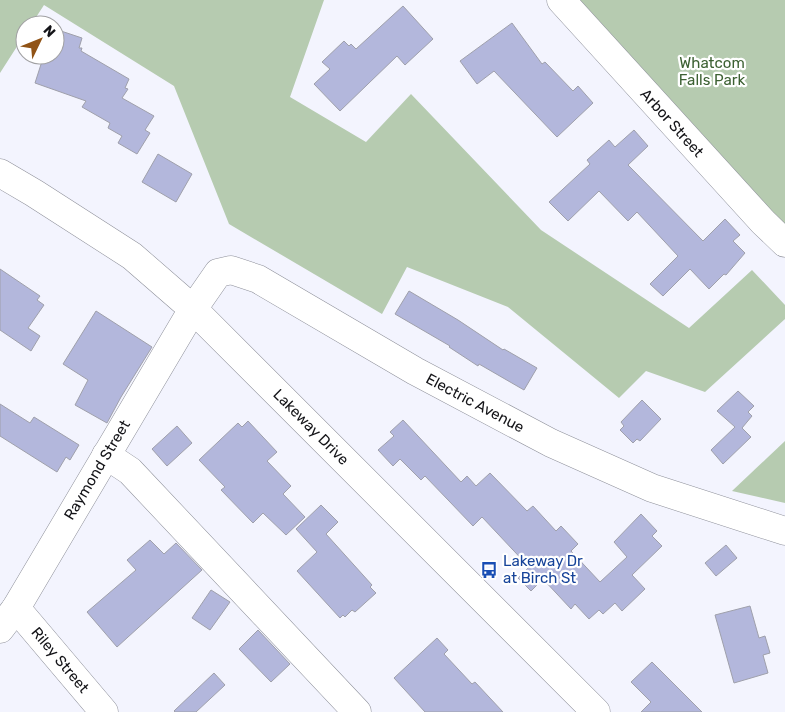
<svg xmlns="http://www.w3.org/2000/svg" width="785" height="712" font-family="Rubik,sans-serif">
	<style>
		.green { fill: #b6cbb0 }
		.building { fill: #b3b7dc; stroke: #9fa0ab }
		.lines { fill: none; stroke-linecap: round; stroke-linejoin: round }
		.minor-casing { stroke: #8e909a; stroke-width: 29 }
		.major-casing { stroke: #8e909a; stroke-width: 29 }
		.minor { stroke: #fff; stroke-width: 28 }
		.major { stroke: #fff; stroke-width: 28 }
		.labels { text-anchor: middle; stroke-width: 4.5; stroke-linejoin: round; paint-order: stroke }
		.park-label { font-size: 15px; fill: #3d6133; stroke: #fff }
		.street-label { font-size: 15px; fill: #141418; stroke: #fff }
		.transit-label { font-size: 15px; fill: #164399; stroke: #fff; text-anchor: start }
	</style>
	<rect width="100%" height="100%" fill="#f3f4fe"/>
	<!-- green -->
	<g class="green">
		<path d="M0,0H324L290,97L366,142L411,94L541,230L689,328L752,270L785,305V319L705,392L646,371L619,398L508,307L407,267L382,314L229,224L174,86L44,5L31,25H25V34L0,73Z"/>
		<path d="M549,0H785V254Z"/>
		<path d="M785,441V503L732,491Z"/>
	</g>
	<!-- building -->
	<g class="building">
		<path d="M403,6L433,39L405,65L397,56L340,111L314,84L330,69L322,62L344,41L349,46L351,44L356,49Z"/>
		<path d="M512,23L542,64L545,62L573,91L578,86L593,103L557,137L494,71L477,84L460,61Z"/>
		<path d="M55,29L82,38L79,48H82L81,51L129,79L125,88L128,89L122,98L154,116L145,130L150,133L137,154L118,143L122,136L108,128L110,123L82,107L86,101L35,83L44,55H55Z"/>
		<path d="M634,130L648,146L628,165L703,241L725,219L740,235L733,241L745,253L726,275L724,274L709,289L690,269L663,296L650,284L678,256L637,212L628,221L599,191L568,221L549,202L590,164L587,160L609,140L615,147Z"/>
		<path d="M158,154L192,174L176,202L142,182Z"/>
		<path d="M0,269L40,296L37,300L44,305L28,328L40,336L31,351L0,330Z"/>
		<path d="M409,291L458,320L503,350L504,349L537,368L524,390L479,364L478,366L449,347L450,346L395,314Z"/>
		<path d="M96,311L152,347L121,397L107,423L75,405L88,380L63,364Z"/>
		<path d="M738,391L754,406L748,412L752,416L742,428L751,437L723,464L711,450L735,427L717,411Z"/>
		<path d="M642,400L661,419L640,441L637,439L633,443L620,430L624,426L621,422Z"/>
		<path d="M0,404L30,423L34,417L79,445L70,460L66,457L57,472L0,436Z"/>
		<path d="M403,420L461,482L467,476L476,486L490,473L527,511L533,506L556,531L561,526L578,544L571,551L600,582L627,557L614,542L641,514L657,531L652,536L662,546L632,575L645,589L622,611L615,603L603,614L599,610L589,619L575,604L571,609L543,579L531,591L518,578L529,567L482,517L473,526L425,476L421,480L400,459L393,466L378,450L394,436L390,432Z"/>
		<path d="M248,421L277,452L267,461L291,486L283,494L305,517L286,535L263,513L253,523L221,490L225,487L199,460L238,423L242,427Z"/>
		<path d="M177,426L192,443L167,466L152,449Z"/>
		<path d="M321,505L338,522L326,534L372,585L370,587L376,593L355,612L352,610L345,617L343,615L340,618L297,571L317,552L296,529Z"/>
		<path d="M150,540L164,554L176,543L202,570L117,647L87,612L136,570L127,560Z"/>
		<path d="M726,545L737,558L716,576L705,563Z"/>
		<path d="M211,590L230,602L210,630L192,618Z"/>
		<path d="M750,606L759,638L765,636L770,653L763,655L768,673L734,683L715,615Z"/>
		<path d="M258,630L290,664L271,682L239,649Z"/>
		<path d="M437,638L448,650L444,654L472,684L475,682L503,712H425L394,678Z"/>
		<path d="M652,662L702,712H641L651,702L631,682Z"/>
		<path d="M214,673L225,685L196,712H175L174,711Z"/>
	</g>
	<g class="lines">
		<!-- minor casing -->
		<g class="minor-casing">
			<g id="minor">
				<path d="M561,0L763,222L785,243"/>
				<path d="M106,455L130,471L357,712"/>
				<path d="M16,608L104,712"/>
				<path d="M0,629L16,608L193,309"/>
			</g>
		</g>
		<!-- major casing -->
		<g class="major-casing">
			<g id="major">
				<path d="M0,173L34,193L132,256L193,309L596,712"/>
				<path d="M193,309L218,273L231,270L258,279L415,371L551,443L652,488L785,531"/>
			</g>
		</g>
		<!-- minor -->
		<use href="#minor" class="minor"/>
		<!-- major -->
		<use href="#major" class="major"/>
	</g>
	<!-- icons -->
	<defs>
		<g id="bus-bare" transform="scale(1.35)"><path d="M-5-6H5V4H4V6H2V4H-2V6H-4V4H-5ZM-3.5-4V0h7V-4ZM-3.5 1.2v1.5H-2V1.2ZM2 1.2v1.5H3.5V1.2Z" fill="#1a4fb4" stroke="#fff" stroke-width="2.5" paint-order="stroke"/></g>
	</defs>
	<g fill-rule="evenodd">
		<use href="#bus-bare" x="489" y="570"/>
	</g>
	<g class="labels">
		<!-- park labels -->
		<g class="park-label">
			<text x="712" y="68">Whatcom<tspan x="712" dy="17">Falls Park</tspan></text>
		</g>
		<!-- street labels -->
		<g class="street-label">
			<text transform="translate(672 123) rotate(48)" y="5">Arbor Street</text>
			<text transform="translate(475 403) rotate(28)" y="5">Electric Avenue</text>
			<text transform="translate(311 427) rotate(45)" y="5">Lakeway Drive</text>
			<text transform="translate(97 470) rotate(-59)" y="5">Raymond Street</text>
			<text transform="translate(60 660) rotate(50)" y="5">Riley Street</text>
		</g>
		<!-- transit labels -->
		<g class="transit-label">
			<text x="503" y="566">Lakeway Dr<tspan x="503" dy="17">at Birch St</tspan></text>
		</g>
	</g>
	<!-- north arrow -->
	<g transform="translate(40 40) rotate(47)"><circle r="24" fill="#ffffff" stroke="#a1a1a3"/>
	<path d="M0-4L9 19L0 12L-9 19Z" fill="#905316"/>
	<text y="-8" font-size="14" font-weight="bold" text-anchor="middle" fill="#141418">N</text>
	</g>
</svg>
